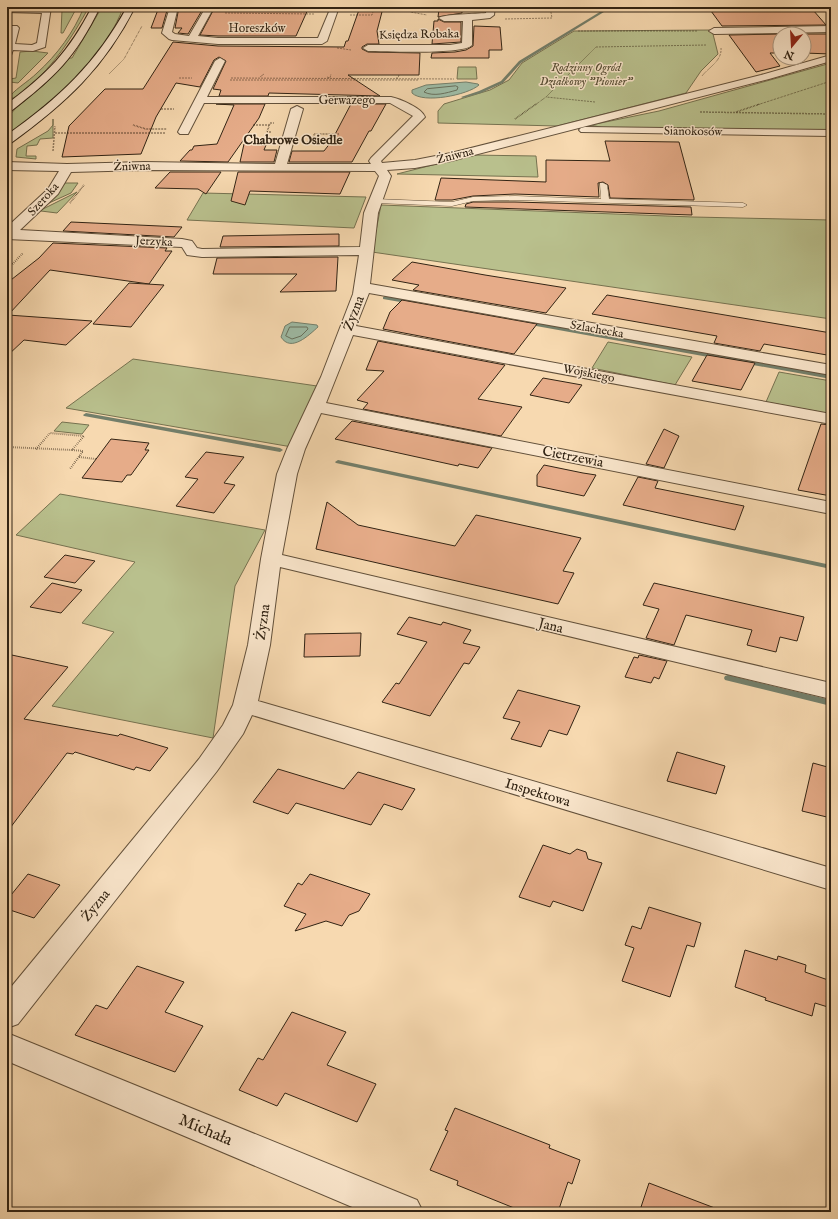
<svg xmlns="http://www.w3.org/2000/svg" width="838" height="1219" font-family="'IM FELL English',serif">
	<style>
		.green { fill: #b9c08d; stroke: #767250 }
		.water { fill: #9ebba5; stroke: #737f6b }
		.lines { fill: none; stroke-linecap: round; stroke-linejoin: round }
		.shore { stroke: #68705c; stroke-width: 1 }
		.stream { fill: #737f6b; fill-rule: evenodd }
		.building { fill: #e6ac89; stroke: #322414 }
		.service-casing { stroke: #63513b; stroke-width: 1 }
		.minor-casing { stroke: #63513b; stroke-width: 2 }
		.secondary-casing { stroke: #322414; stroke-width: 2 }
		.path-far2 { stroke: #322414; stroke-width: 1; stroke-dasharray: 0.5 1; stroke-linecap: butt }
		.path-far1 { stroke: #322414; stroke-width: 1.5; stroke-dasharray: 0.5 1; stroke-linecap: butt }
		.path { stroke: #322414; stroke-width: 2; stroke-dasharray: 0.5 1.5; stroke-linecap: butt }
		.service { fill: #fae6cc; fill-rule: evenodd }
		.minor { fill: #fae6cc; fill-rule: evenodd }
		.secondary { fill: #fae6cc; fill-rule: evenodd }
		.labels { text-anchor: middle; stroke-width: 3; stroke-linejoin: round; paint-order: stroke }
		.far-street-label { font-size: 12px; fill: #322414; stroke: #fae6cc }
		.far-park-label { font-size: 12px; font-style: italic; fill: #544b32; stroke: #fae6cc }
		.far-neighbourhood-label { font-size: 13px; font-weight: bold; fill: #322414; stroke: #fae6cc }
		.street-label { font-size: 14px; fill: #322414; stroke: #fae6cc }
		.near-street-label { font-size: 17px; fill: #322414; stroke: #fae6cc }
	</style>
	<rect width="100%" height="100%" fill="#f7d9b0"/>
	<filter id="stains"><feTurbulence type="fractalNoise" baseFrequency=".005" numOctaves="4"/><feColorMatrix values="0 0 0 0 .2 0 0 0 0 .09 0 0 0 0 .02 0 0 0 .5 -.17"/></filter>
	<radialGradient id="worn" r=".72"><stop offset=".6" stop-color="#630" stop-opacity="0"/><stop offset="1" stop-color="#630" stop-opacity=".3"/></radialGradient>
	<!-- green -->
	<g class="green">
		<path d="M84,7H89C72,37 55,65 28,87C21,93 16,98 7,100C13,90 28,82 37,73C57,55 74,32 84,7Z"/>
		<path d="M102,7H121V13C98,66 52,102 7,135V118L16,108L45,84L70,58H72Z"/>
		<path d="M76,9L63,33H61L62,10Z"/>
		<path d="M712,30L718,54L701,71L686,93L557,126L438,123V111L444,104L490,90L509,80L522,63L574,31Z"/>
		<path d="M32,51L48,53L18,83L10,82V79L16,78L20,52Z"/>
		<path d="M831,63V131L608,129L591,125L659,111Z"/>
		<path d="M458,67H476L477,79H457Z"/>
		<path d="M53,119V138L40,139L37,145L27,146L26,156H36V159L16,157L17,149L48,131L53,125Z"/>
		<path d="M472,155L536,156L538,177L397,174Z"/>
		<path d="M65,183H78L71,193L49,203Z"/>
		<path d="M77,192L57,213L41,211L43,209Z"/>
		<path d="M203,193L366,197L354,228L187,220Z"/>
		<path d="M381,205L693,217L831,220V319L372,252Z"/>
		<path d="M608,342L692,357L675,385L592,368Z"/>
		<path d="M133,359L317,386L292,447L66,408Z"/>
		<path d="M779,372L831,381V414L766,402Z"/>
		<path d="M62,422L89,425L82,434L54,431Z"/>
		<path d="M60,494L265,530L235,586L213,738L52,706L114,632L82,623L135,562L16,535Z"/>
	</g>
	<!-- water -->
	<g class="water">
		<path d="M466,82L478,84L479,85C468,95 423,104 412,93V90L426,85Z"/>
		<path d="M292,322L317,325L318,327C309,335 291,353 281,337L285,326Z"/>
	</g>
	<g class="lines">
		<!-- shore -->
		<g class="shore">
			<path d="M456,86L458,87L457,90C446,93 434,97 424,92L427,89Z"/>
			<path d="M290,327H307L308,329L301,336L292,339L286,336Z"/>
		</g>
		<!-- stream -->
		<g class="stream">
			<path d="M608,7H612L521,63L503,83L481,93L463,98L461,97L479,91L501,81L519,61Z"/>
			<path d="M385,296L412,300L415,302L412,304L383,299V297Z"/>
			<path d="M527,321L831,375V379L525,324L524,323Z"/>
			<path d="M86,413L280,448L283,450L280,452L84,416L83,415Z"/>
			<path d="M338,460L831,565V569L336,463L335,462Z"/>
			<path d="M728,675L831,700V706L725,680L724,678L725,676Z"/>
		</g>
	</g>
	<!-- building -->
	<g class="building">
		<path d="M159,7H168L162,28H151Z"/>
		<path d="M179,7H204L188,34L178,33L182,28H175Z"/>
		<path d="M215,7H309L296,36H218L200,35Z"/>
		<path d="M360,7L383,8L377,31L379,44H367L362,47V49L368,52L420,53L419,75H348L380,96L269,93L268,96H219L221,90L213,89L226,61L219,57L214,60L200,87L176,83L156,117L141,154L62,157L69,126L105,89H143L173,42L218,46L344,47L346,41H348Z"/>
		<path d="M443,7H462V13L438,17L439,9H443Z"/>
		<path d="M761,10H813L826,25L722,26L711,11Z"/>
		<path d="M438,19L444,22H461V42L432,44L434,21H438Z"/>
		<path d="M474,26L500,27L502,50H489V58H431L432,53L455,52L466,50L473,46Z"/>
		<path d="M780,34V53H770L780,66L756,72L729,35Z"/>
		<path d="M802,34H831V54L804,53V34Z"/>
		<path d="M265,104L259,118L228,162L180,161L190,150H192L194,146L217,144L234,105L216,104Z"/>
		<path d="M351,104H386L371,131H369L352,162H289L292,151H324L331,142Z"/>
		<path d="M605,141L679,142L694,198V200L610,198L608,185L603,182L598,183L599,197L515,194L473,196L452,200H435L441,178L546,182V160L610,161Z"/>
		<path d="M244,144L266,145L264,150H277L274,162H240Z"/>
		<path d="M170,172H221L206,194L198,189L155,188Z"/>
		<path d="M238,172H350L340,194L250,191L245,205L231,201Z"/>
		<path d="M473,202H515L691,207L692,215L465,207L466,204Z"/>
		<path d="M71,222L182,227L174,237L63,231Z"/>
		<path d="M339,234V246L220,247L223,236Z"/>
		<path d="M53,243L167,248L165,251H172L149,284L50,270L8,315L92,321L66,345L24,340L7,356V283L39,258Z"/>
		<path d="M338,257L336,291L280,292L297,274H213L217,258Z"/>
		<path d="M412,262L485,275L566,288L546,313L413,290L419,285L392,280Z"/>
		<path d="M129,283L164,285L131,327L93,324Z"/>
		<path d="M607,295L831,333V345L827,355L764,344L760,351L714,343L717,336L592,314Z"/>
		<path d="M402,300L537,324L514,354L383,329L390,312Z"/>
		<path d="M378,341L505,365L478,399L522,407L501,436L363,409L368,403L357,400L384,371L366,370Z"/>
		<path d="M707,355L755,363L741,390L692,381Z"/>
		<path d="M543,378L582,385L569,403L530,395Z"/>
		<path d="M352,421L492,448L478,468L459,464L458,466L335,439Z"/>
		<path d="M821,424L831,425V496L798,490Z"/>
		<path d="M664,429L679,436L664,468L646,464Z"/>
		<path d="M111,439L149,443L145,450H149L131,475H127L122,482L82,478Z"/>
		<path d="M206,452L244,457L224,483L235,485L214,513L176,506L198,479L185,477Z"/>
		<path d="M544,465L583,473L596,475L584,496L537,486V475Z"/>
		<path d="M638,477L658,481L655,488L744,506L735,530L623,505Z"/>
		<path d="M327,502L358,525L455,546L476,515L581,538L563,571L574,573L558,604L316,549Z"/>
		<path d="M65,555L95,561L75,583L44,577Z"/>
		<path d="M52,583L82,590L61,613L30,607Z"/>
		<path d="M654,583L804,617L797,641L780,637L776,652L747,645L752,630L686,615L674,645L646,638L659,609L643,605Z"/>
		<path d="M409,617L441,625L443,622L471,630L463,643L480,647L469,664L464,663L430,716L382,702L396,683L399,684L427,642L397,634Z"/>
		<path d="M361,633L360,656L304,657L305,634Z"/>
		<path d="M7,654L68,667L24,719L118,736L120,734L168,748L150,771L136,767L134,770L75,752L73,754L67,753L7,832Z"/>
		<path d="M639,655L667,661L659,679L654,677L651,683L625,677L634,657L638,658Z"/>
		<path d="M518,690L580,706L567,735L549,730L541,747L511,739L520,722L503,718Z"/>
		<path d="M677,752L725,766L716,794L667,781Z"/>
		<path d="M813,763L831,768V818L802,811Z"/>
		<path d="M278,769L344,789L358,772L415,789L402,810L384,804L371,825L296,803L288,814L253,802Z"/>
		<path d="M543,845L570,854L577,849L586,852L588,859L602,863L583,911L553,901L550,907L519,897Z"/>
		<path d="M28,874L60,885L34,918L7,909V900Z"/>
		<path d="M310,874L370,894L359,911L349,915L342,926L326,921L295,931L306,914L284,906L298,883L302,885Z"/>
		<path d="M649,907L701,923L694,947L687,945L670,997L622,981L634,948L625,945L632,926L641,929Z"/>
		<path d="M745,950L777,960L778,956L806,965L805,972L831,981V1008L815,1003L812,1016L765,1000L766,998L735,987Z"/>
		<path d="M137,966L184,982L165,1012L203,1026L175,1072L75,1035L96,1005L107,1009Z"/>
		<path d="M292,1012L346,1032L327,1065L376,1084L357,1122L285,1093L277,1106L239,1090L258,1058L263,1060Z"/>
		<path d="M455,1108L550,1145L549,1148L580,1160L572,1184L568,1182L558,1212H524L457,1185L458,1181L430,1170L448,1131L445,1130Z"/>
		<path d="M649,1183L720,1210V1212H651L641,1207Z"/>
	</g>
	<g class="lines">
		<!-- service casing -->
		<g class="service-casing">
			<path id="service" d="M600,183H603L607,185L609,199L743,203L747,205L743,207L515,200L473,201L452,206L375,203L371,201L375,199L452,202L473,197L515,196L601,199Z"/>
		</g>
		<!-- minor casing -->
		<g class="minor-casing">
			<g id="minor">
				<path d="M7,7H51L45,47L33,51L13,50L10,58L7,59V37L11,26H17L19,28L15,44L32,45L37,43L42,13L7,12Z"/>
				<path d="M170,7H178L172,32L175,34L189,36L206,7H214L198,36L218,38H318L331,7H339L327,41L322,44H218L172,40L169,39L162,33Z"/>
				<path d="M487,7H495L494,15L490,18L472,20V45C464,55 384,51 368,51L363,48L368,45H450L462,43L463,21H444L439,18C443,14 477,14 486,13Z"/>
				<path d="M624,7H672L668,10H628Z"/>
				<path d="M831,26V32L714,34L709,31L714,28Z"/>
				<path d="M831,55V61L769,79L451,161L415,168L387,170L391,176L378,213L370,284L831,365V375L369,293L356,326L831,414V424L353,335L326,403L831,502V514L321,413L305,449L297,474L282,555L831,683V699L280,567L270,645L258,701L831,868V890L252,715L243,734L217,771L18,1024L7,1028V992L199,759L223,725L233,705L248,645L261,559L277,474L287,449L321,377L353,294L359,255L202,257L187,255L182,247L7,239V227L48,189L59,171L7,170V162L67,164L144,162L275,164L291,109L297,106L303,109L287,164H371L369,161L371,158L413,116L390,103H204L188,134H180L178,132L215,61L220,58L225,61L207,97H391C400,99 422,108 425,117L381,161L382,163L415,160L451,153L761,75ZM144,170L375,171L379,176L364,213L360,247L202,249L197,248L192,241L182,239L20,230L58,194L71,172Z"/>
				<path d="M585,127L831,130V136L581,132L579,130L581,128Z"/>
				<path d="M7,1033L417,1200L423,1212H364L7,1061Z"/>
			</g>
		</g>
		<!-- secondary casing -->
		<g class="secondary-casing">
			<g id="secondary">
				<path d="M92,7H100C76,57 54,78 11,111L7,112V104C48,73 68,53 92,7Z"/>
				<path d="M127,7H135C104,68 66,103 11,143L7,145V135C59,98 96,64 127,7Z"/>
			</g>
		</g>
		<!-- path-far2 -->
		<g class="path-far2">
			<path d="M411,7L410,12L427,15"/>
			<path d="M64,9H75"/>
			<path d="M225,13L314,14"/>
			<path d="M350,15H372L373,12"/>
			<path d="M505,19L552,18L550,7"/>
			<path d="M578,31H697"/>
			<path d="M337,48L351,50"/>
			<path d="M109,74L124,59L142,26"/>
			<path d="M702,76C709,67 722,61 721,48"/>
			<path d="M260,77L264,74"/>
			<path d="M327,77L330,78L331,74"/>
			<path d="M179,78H192"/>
			<path d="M231,78L454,79"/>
			<path d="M396,78H398L399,75"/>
			<path d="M7,79H9L8,83H12"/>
			<path d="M230,80H418"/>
			<path d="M595,102L546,97L596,47L706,45"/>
			<path d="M535,105L546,97"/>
			<path d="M757,105L831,81"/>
		</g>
		<!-- path-far1 -->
		<g class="path-far1">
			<path d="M161,109H174"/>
			<path d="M700,112L831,114"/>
			<path d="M736,112L760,104"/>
			<path d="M515,119L536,104"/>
			<path d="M133,125L146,129H167"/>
			<path d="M253,125H269"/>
			<path d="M271,132H267L270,123H274"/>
			<path d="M55,133H165"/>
			<path d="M307,142H312L314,134H339"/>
			<path d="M53,151L55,126"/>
			<path d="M70,203L84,185"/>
		</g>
		<!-- path -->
		<g class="path">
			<path d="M7,270L23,253"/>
			<path d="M7,447L72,450"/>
			<path d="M36,449L50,433L84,436L72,450L83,451L70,469"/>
			<path d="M79,457L96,459"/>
		</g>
		<!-- service -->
		<use href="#service" class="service"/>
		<!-- minor -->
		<use href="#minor" class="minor"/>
		<!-- secondary -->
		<use href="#secondary" class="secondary"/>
	</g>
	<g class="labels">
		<!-- far-street labels -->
		<g class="far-street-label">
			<text x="257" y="32">Horeszków</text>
			<text transform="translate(419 34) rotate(-1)" y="4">Księdza Robaka</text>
			<text x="347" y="104">Gerwazego</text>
			<text transform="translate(693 131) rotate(1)" y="4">Sianokosów</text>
			<text transform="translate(455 155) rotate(-14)" y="4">Żniwna</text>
			<text transform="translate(132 166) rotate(-1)" y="4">Żniwna</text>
			<text transform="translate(43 199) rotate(-48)" y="4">Szeroka</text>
			<text transform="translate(154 241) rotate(3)" y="4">Jerzyka</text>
			<text transform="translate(597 329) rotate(10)" y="4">Szlachecka</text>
			<text transform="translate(589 373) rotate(11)" y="4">Wojskiego</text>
		</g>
		<!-- far-park labels -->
		<g class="far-park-label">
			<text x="586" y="71">Rodzinny Ogród<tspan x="586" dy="14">Działkowy "Pionier"</tspan></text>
		</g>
		<!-- far-neighbourhood labels -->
		<g class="far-neighbourhood-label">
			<text x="293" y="144">Chabrowe Osiedle</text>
		</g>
		<!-- street labels -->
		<g class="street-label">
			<text transform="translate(353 313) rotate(-69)" y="5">Żyzna</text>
			<text transform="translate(573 456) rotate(11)" y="5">Cietrzewia</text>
			<text transform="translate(262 622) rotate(-82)" y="5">Żyzna</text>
			<text transform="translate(551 625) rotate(14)" y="5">Jana</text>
			<text transform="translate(538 792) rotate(17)" y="5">Inspektowa</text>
			<text transform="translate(95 905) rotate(-51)" y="5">Żyzna</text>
		</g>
		<!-- near-street labels -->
		<g class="near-street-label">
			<text transform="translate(206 1129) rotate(23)" y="6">Michała</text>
		</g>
	</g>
	<!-- margin -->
	<rect width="838" height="1219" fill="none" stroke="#f7d9b0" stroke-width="24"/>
	<rect x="8" y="8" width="822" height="1203" fill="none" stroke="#322414" stroke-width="2"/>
	<rect x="12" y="12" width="814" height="1195" fill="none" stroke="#322414"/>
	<!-- north arrow -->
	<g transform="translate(792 46) rotate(198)"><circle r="19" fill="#fae6cc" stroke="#aa9882"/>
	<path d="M0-3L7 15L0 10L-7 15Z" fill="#8f2418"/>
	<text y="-6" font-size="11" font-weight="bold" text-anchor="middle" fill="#322414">N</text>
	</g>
	<rect width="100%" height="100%" filter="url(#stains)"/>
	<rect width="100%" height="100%" fill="url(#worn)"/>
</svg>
